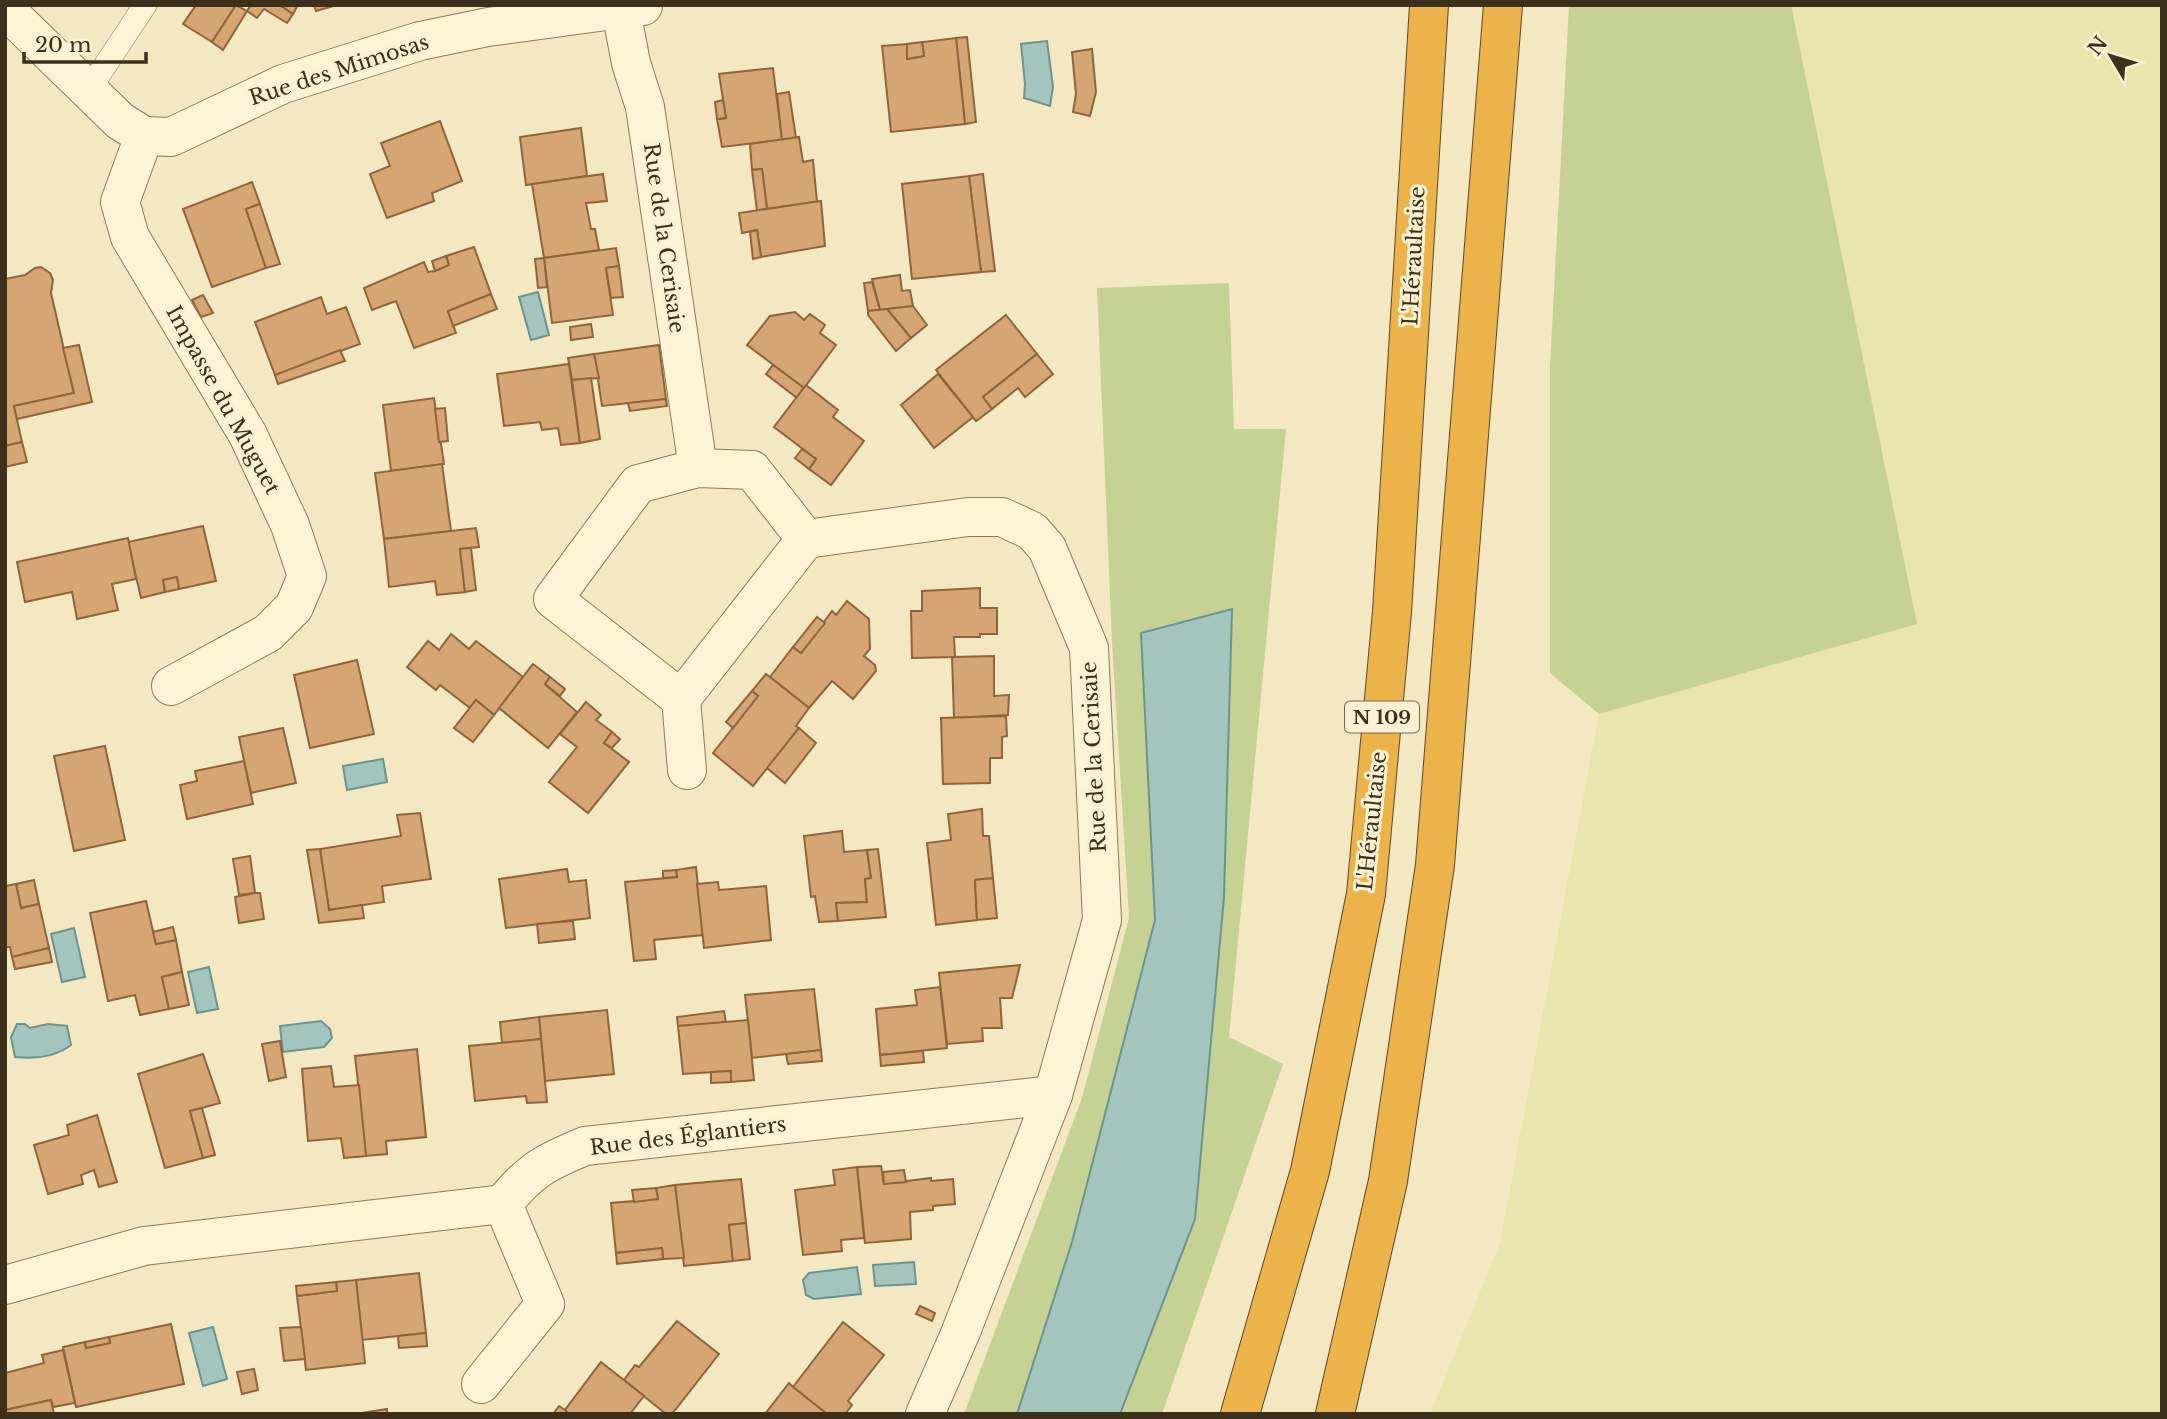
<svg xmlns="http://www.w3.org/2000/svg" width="2167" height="1419" font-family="'Libre Baskerville',serif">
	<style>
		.farmland { fill: #e9e5ad }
		.green { fill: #c5d294 }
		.water { fill: #a4c4be; stroke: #6a948d; stroke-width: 2 }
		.building { fill: #d5a573; stroke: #90643a; stroke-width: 2 }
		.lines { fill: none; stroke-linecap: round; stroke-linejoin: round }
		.lane-casing { stroke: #8e7956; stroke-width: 24 }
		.street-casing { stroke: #8e7956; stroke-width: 40 }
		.highway-casing { stroke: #5b462b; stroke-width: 40 }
		.lane { stroke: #fcf4d5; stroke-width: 23 }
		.street { stroke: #fcf4d5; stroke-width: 38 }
		.highway { stroke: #ebb349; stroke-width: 38 }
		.labels { text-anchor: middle; stroke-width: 6; stroke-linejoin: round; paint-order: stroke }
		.shield { fill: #f9f1d2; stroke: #756953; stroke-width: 2 }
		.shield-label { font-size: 19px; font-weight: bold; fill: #3c2f1c }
		.street-label { font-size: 21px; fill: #3c2f1c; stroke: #f9f1d2 }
	</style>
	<rect width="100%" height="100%" fill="#f3e8c1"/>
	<!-- farmland -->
	<path class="farmland" d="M1791,5H2162V1414H1430L1500,1243L1599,714L1917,624Z"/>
	<!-- green -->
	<g class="green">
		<path d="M1569,5H1791L1917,624L1599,714L1550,673V367Z"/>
		<path d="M1229,283L1234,429H1286L1229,1037L1283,1064L1162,1414H964L1082,1098L1129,918L1112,642L1097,288Z"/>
	</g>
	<!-- water -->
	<g class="water">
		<path d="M1047,41L1053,87L1050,106L1024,98L1025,84L1021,44Z"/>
		<path d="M538,292L549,335L531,340L519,297Z"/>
		<path d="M1232,609L1224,897L1195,1219L1120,1414H1017L1072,1242L1155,920L1141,633Z"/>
		<path d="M383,759L387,782L347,790L343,766Z"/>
		<path d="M74,928L85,977L62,982L51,934Z"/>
		<path d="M209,967L218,1009L197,1013L188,972Z"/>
		<path d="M321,1021L330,1029L332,1038L324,1047L283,1052L280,1026Z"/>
		<path d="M17,1024H25L30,1028L48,1024L67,1026L71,1045C55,1057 34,1059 15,1057L11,1037Z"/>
		<path d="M914,1262L916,1284L875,1286L873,1265Z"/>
		<path d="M857,1267L861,1294L814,1299L806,1295L803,1280L809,1273Z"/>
		<path d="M213,1327L227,1379L203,1386L189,1333Z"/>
	</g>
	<!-- building -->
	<g class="building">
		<path d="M196,5H236L212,42L183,24Z"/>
		<path d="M236,5L247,11L223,50L212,42Z"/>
		<path d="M251,5H280L293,14L287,23L264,9L257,18L247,11Z"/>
		<path d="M280,5H298L293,14Z"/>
		<path d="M314,5H337L316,11Z"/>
		<path d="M967,37L976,122L965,124L956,38Z"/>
		<path d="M956,38L965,124L891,132L882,46L907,44V59L924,56L922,42Z"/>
		<path d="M922,42L924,56L907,59V44Z"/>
		<path d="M1092,49L1096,92L1090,116L1073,112L1076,94L1072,52Z"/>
		<path d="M773,68L782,140L722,147L717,119L726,118L719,74Z"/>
		<path d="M789,92L796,138L782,140L777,94Z"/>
		<path d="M723,100L726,118L717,119L715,102Z"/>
		<path d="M440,121L462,181L432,193L434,201L387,218L370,174L390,166L381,143Z"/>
		<path d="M581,128L587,176L526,185L520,137Z"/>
		<path d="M799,137L803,162L813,160L817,202L767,209L762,169L752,170L750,144Z"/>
		<path d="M762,169L767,209L757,211L752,170Z"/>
		<path d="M603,174L607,201L586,203L591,229H595L599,250L544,258L532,184Z"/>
		<path d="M983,174L995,271L981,272L969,176Z"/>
		<path d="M969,176L981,272L912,279L902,184Z"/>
		<path d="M252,182L260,204L246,209L266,268L212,287L183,209Z"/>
		<path d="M821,201L825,246L761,257L757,230L742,233L739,213Z"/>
		<path d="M260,204L280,264L266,268L246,209Z"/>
		<path d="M757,230L761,257L753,259L750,232Z"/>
		<path d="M474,247L491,294L448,311L456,333L414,348L396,301L372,310L364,288L424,262L428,272L435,271L449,265L446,256Z"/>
		<path d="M616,248L619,266L606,268L613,315L552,323L544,258Z"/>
		<path d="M446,256L449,265L435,271L432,261Z"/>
		<path d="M544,258L547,287L538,288L535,259Z"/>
		<path d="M619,266L623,297L611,298L606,268Z"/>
		<path d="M41,267L50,273L53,280L51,293L74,393L14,406L22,442L5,446V279L25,275L35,268Z"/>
		<path d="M900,275L902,291L910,290L913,306L880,310L872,279Z"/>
		<path d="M872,282L880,310L868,311L864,283Z"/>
		<path d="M491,294L497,309L453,326L448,311Z"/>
		<path d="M203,295L213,313L201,317L192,300Z"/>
		<path d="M321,297L327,314L346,307L360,344L275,375L255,322Z"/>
		<path d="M913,306L927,325L911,338L887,309Z"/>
		<path d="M887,309L911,338L896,351L868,315V311Z"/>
		<path d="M795,312L804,320L810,314L825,325L820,333L836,345L804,388L747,345L770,316Z"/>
		<path d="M1006,315L1037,354L983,397L992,409L976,421L936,370Z"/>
		<path d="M591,324L593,337L571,340L570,327Z"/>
		<path d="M79,345L92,402L17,419L14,406L74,393L63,348Z"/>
		<path d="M659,345L666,399L602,406L594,354Z"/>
		<path d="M340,350L345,361L278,384L275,375Z"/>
		<path d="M594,354L599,378L572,380L568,358Z"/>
		<path d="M1037,354L1053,374L1025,397L1018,388L992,409L983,397Z"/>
		<path d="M569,364L580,443L561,445L558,428L542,430L540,422L504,426L497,374Z"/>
		<path d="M773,365L804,388L797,398L766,374Z"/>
		<path d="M938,374L973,417L934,448L901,405Z"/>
		<path d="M591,378L600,439L580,443L572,380Z"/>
		<path d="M806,385L838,410L833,417L864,441L831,485L809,469L816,459L774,427Z"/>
		<path d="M434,398L444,464L391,471L383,405Z"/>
		<path d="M666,399L667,406L630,411L628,403Z"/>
		<path d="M445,408L448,441L439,442L435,409Z"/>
		<path d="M22,442L27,462L5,467V446Z"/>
		<path d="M802,449L816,459L809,469L795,458Z"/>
		<path d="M442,464L451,531L384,539L375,473Z"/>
		<path d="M203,526L216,581L179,589L177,577L163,580L165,592L141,598L128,542Z"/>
		<path d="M476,528L479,547L460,549L465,592L437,595L435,581L389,587L384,539Z"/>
		<path d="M128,538L136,579L112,584L118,610L77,619L72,592L25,602L17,562Z"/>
		<path d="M471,548L476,590L465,592L460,549Z"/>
		<path d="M177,577L179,589L165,592L163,580Z"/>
		<path d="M980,588V608H997V634H980V637H954L955,657L912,658L911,611H922V591Z"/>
		<path d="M847,601L869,619L870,649L864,656L875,665L876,671L853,699L832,681L809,708L770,677L793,647L801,653L832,611L836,615Z"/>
		<path d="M817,617L825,623L801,653L793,647Z"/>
		<path d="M451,634L469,649L476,641L523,677L494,715L476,700L470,708L440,685L436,690L407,667L428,641L439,650Z"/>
		<path d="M994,656V696L1009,695L1008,715L954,718L952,657Z"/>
		<path d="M357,660L374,734L310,748L294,675Z"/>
		<path d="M533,664L550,677L545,684L577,712L548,748L499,708Z"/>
		<path d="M766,674L809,708L796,726L799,728L753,786L713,753L758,696L752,691Z"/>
		<path d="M550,677L565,689L560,696L545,684Z"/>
		<path d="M752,691L758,696L733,728L726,722Z"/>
		<path d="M476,700L494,715L473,742L454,728Z"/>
		<path d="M586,702L601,715L596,720L612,732L604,743L629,762L588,813L549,782L577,747L560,734Z"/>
		<path d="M1006,716L1007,736L1002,737V758H990V783L943,784L941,718Z"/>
		<path d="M283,728L296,783L251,793L239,737Z"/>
		<path d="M799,728L816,743L785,783L767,768Z"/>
		<path d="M612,732L620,739L612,748L604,743Z"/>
		<path d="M105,746L125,840L74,851L54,756Z"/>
		<path d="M244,761L253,804L187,819L180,785L197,781L195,771Z"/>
		<path d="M982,809L983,836H989L993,878L975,880L977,920L936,925L927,843L951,840L948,814Z"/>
		<path d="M420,813L431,879L382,886L384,902L329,910L320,849L401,836L397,815Z"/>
		<path d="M842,831L844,852L867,850L871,878L865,879L867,902L836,903L838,921L819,922L815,896L811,897L804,836Z"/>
		<path d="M320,849L329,910L362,905L364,918L319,923L307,850Z"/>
		<path d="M878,849L886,917L838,921L836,903L867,902L865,879L871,878L867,850Z"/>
		<path d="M250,856L255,893L239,895L233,859Z"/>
		<path d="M696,867L703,935L654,940L656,959L634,961L625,882L677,877L676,870Z"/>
		<path d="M567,869L569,882L586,880L590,918L506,928L499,879Z"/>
		<path d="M676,870L677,877L663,878V871Z"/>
		<path d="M993,878L997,918L977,920L975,880Z"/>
		<path d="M34,880L39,904L21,908L16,884Z"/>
		<path d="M718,882L719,890L766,886L771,940L704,948L697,884Z"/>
		<path d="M16,884L21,908L39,904L49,948L12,957L10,947H5V886Z"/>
		<path d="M255,893H260L264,919L239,923L235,897Z"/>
		<path d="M146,901L156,944L176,940L182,972L162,977L169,1009L140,1015L135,995L108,1001L90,913Z"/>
		<path d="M573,921L575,939L539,943L537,924Z"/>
		<path d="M173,927L176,940L156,944L153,932Z"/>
		<path d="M49,948L52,962L15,969L12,957Z"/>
		<path d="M1020,965L1012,998H1000L1002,1028H982L983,1041L947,1044L939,973Z"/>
		<path d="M182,972L189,1005L169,1009L162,977Z"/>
		<path d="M940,987L947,1048L880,1055L876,1009L917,1005L915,990Z"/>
		<path d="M814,989L821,1050L752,1058L745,995Z"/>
		<path d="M607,1010L614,1074L545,1081L539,1017Z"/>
		<path d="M724,1011L726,1023L678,1026L677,1017Z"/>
		<path d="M539,1017L541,1039L502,1043L500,1022Z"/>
		<path d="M748,1020L754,1080L731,1082V1071L683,1074L678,1026Z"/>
		<path d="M541,1039L547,1102L527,1103L526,1096L475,1101L469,1046Z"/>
		<path d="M280,1041L286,1077L269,1081L262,1044Z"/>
		<path d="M417,1049L426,1137L386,1141L387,1154L366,1156L355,1056Z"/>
		<path d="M821,1050L822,1061L788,1064L786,1054Z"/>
		<path d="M923,1051L924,1062L881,1066L880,1055Z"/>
		<path d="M203,1054L220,1103L190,1111L203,1158L165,1168L138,1074Z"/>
		<path d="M331,1066L334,1087L359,1085L366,1156L344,1158L341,1138L308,1141L302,1069Z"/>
		<path d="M731,1071V1082L711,1083V1072Z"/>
		<path d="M202,1108L215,1155L203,1158L190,1111Z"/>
		<path d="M97,1115L117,1182L99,1187L94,1170L81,1175L83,1184L48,1194L34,1145L69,1135L67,1125Z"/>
		<path d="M881,1166L884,1184L931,1178V1181L953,1179L955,1204L933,1206V1210L910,1212L911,1239L865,1243L857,1167Z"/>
		<path d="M857,1167L864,1238L841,1240L842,1251L803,1255L795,1190L835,1185L833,1170Z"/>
		<path d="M904,1170L906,1182L884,1184L883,1172Z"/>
		<path d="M741,1179L746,1223L729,1225L733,1261L684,1266L675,1185Z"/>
		<path d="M675,1185L684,1258L663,1259L662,1248L616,1253L611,1203L658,1199L656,1188Z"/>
		<path d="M656,1188L658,1199L634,1202L632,1190Z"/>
		<path d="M746,1223L750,1259L733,1261L729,1225Z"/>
		<path d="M662,1248L663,1259L617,1264L616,1253Z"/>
		<path d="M419,1273L426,1333L362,1340L356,1280Z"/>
		<path d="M356,1280L365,1363L306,1370L297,1296L337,1291L336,1282Z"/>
		<path d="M336,1282L337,1291L297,1296L296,1286Z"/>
		<path d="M920,1306L935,1313L932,1321L916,1314Z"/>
		<path d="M677,1321L719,1354L672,1414H666L624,1380L635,1365L639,1367Z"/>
		<path d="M843,1322L884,1355L848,1401L852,1405L845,1414H827L793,1387Z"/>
		<path d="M171,1324L184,1384L76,1407L63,1347L85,1342L86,1348L110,1343L109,1337Z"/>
		<path d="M301,1327L305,1359L284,1361L280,1328Z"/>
		<path d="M426,1333L427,1346L399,1348L398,1336Z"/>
		<path d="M109,1337L110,1343L86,1348L85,1342Z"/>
		<path d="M63,1350L75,1403L53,1407L51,1400L5,1410V1373L44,1363L42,1355Z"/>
		<path d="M601,1362L644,1396L630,1414H569L565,1410Z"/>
		<path d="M254,1369L258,1390L242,1394L237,1372Z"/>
		<path d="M789,1383L793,1387L827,1414H765Z"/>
		<path d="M51,1400L54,1414H5V1410Z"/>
		<path d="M559,1406L565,1410L569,1414H553Z"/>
		<path d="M387,1409V1414H355Z"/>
	</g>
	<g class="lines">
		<!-- lane casing -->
		<g class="lane-casing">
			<path id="lane" d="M89,90L145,5"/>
		</g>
		<!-- street casing -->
		<g class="street-casing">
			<g id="street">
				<path d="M620,5L631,63L645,107L698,468L638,484L553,599L681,699L806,539L752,470L698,468"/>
				<path d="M5,9L120,121L144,136L171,137L283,84L420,41L488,27L643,6"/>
				<path d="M144,136L120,202L130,237L248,435L290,525L307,576L294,607L268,633L171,686"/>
				<path d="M806,539L968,517H1002L1032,531L1047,548L1089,648L1102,920L1053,1095L960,1334L925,1414"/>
				<path d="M681,699L687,770"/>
				<path d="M5,1285L144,1246L503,1204C530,1170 546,1162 585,1146L1053,1095"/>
				<path d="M481,1384L545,1304L503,1204"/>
			</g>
		</g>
		<!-- highway casing -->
		<g class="highway-casing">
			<g id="highway">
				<path d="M1240,1414L1310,1171L1366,894L1392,612L1429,5"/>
				<path d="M1335,1414L1388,1181L1435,865L1503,5"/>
			</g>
		</g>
		<!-- lane -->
		<use href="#lane" class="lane"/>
		<!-- street -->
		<use href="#street" class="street"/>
		<!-- highway -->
		<use href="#highway" class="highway"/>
	</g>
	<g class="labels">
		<!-- shield labels -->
		<rect class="shield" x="1345" y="701.5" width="74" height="31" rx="5"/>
		<g class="shield-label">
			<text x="1382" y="724">N 109</text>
		</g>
		<!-- street labels -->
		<g class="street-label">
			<text transform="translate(339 70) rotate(-18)" y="7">Rue des Mimosas</text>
			<text transform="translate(664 238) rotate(82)" y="7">Rue de la Cerisaie</text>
			<text transform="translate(1414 256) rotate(-87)" y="7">L'Héraultaise</text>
			<text transform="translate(223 400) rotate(61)" y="7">Impasse du Muguet</text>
			<text transform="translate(1094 757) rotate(-93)" y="7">Rue de la Cerisaie</text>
			<text transform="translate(1372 821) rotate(-84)" y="7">L'Héraultaise</text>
			<text transform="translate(688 1136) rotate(-7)" y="7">Rue des Églantiers</text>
		</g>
	</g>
	<!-- border -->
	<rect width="2167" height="1419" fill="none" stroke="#3c2f1c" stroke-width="14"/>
	<!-- north arrow -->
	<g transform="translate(2111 56) rotate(308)" stroke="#f9f1d2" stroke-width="5" paint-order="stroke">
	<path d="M0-5L12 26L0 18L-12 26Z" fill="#3c2f1c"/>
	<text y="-10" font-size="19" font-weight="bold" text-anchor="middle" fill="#3c2f1c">N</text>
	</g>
	<!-- scale -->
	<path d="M24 52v10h122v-10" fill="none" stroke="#3c2f1c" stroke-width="3.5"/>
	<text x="35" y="52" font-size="21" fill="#3c2f1c" stroke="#f9f1d2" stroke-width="5" paint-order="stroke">20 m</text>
</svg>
